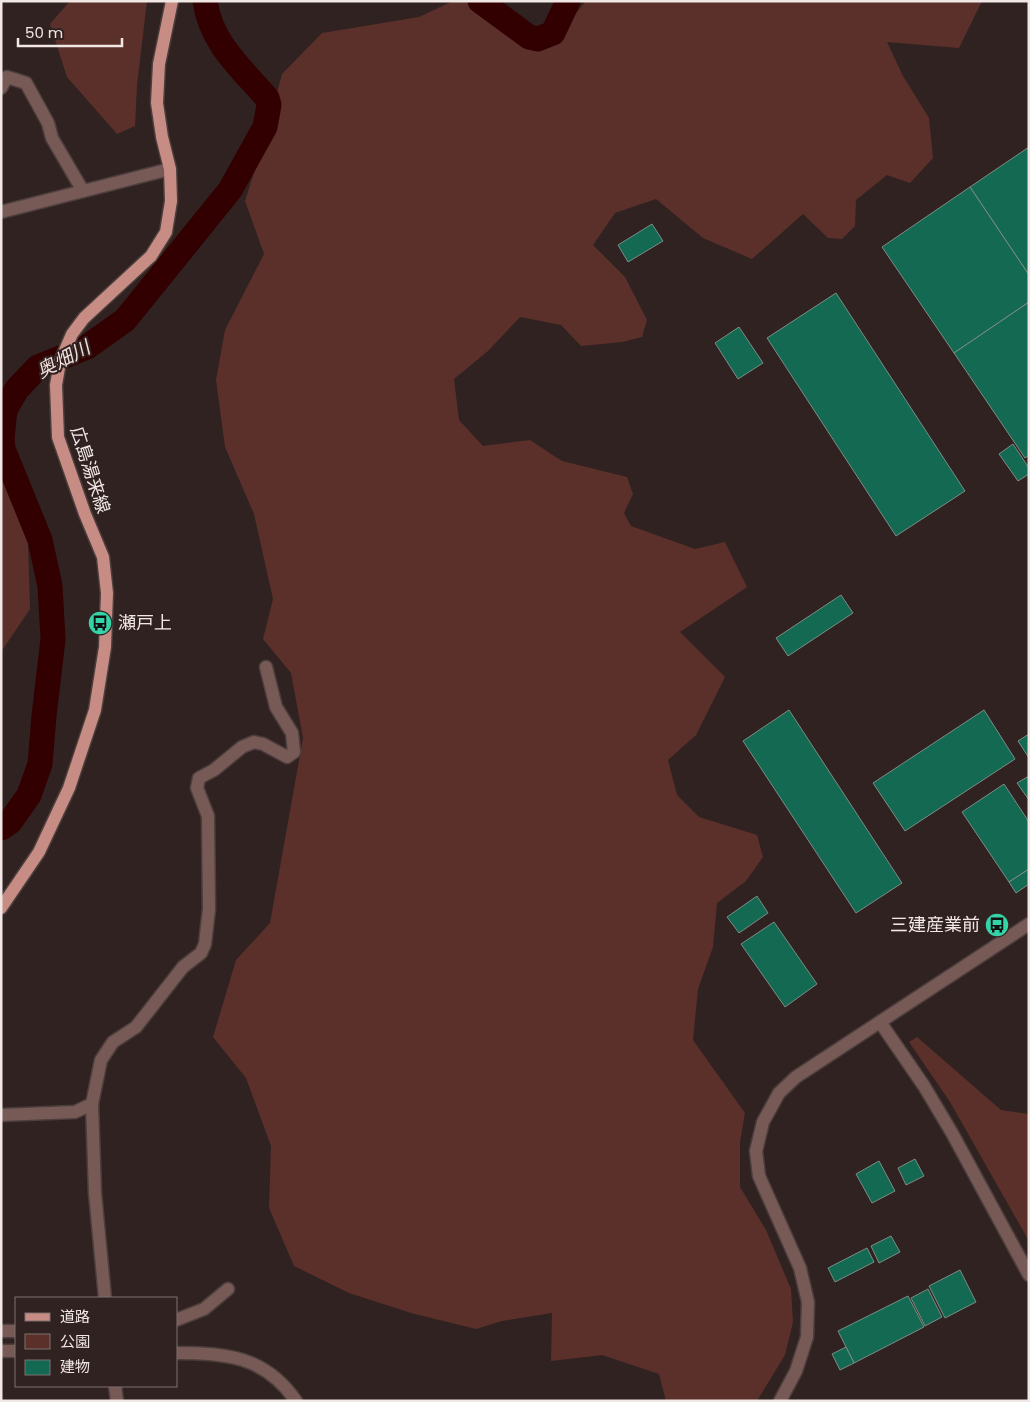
<svg xmlns="http://www.w3.org/2000/svg" width="1030" height="1402" font-family="Poppins,'Noto Sans JP',sans-serif">
	<style>
		.green { fill: #5b302a }
		.lines { fill: none; stroke-linecap: round; stroke-linejoin: round }
		.stream { stroke: #320000; stroke-width: 4.5 }
		.river { stroke: #320000; stroke-width: 25 }
		.building { fill: #136952; stroke: #7c8d86 }
		.minor-casing { stroke: #4b3e3c; stroke-width: 15 }
		.tertiary-casing { stroke: #4b3e3c; stroke-width: 15 }
		.primary-casing { stroke: #4b3e3c; stroke-width: 15 }
		.minor { stroke: #775a55; stroke-width: 12 }
		.tertiary { stroke: #775a55; stroke-width: 12 }
		.primary { stroke: #c78c83; stroke-width: 12 }
		.labels { text-anchor: middle; stroke-width: 4; stroke-linejoin: round; paint-order: stroke }
		.street-label { font-size: 18px; fill: #f1e7e5; stroke: #302220 }
		.poi-label { font-size: 18px; fill: #f1e7e5; stroke: #302220; text-anchor: start }
		.water-label { font-size: 19px; font-style: italic; fill: #f3dfdb; stroke: #302220 }
	</style>
	<rect width="100%" height="100%" fill="#302220"/>
	<!-- green -->
	<g class="green">
		<path d="M70,1H147L137,85L135,126L117,134L67,77L50,24Z"/>
		<path d="M453,1H472L514,34L556,38L586,1H982L959,48L887,42L903,76L929,118L933,158L910,183L887,175L856,200L855,226L842,239L828,238L803,214L752,259L703,238L656,199L615,213L593,245L625,277L647,320L642,337L622,342L581,346L561,325L520,317L488,351L454,379L459,420L483,446L530,440L562,461L627,477L633,494L624,513L631,526L695,549L725,542L747,587L680,632L725,677L696,735L668,760L677,795L699,817L757,835L763,857L746,881L717,903L713,947L698,989L693,1040L745,1113L740,1142V1187L766,1230L791,1289L793,1322L785,1355L757,1401H666L659,1374L602,1355L551,1361L552,1313L502,1321L476,1329L411,1313L349,1293L294,1266L269,1208L271,1146L246,1078L213,1037L236,960L270,923L303,738L291,673L263,639L273,599L254,514L225,447L216,380L225,330L264,254L245,201L262,148L282,74L322,33L419,17Z"/>
		<path d="M1,455L14,482L28,542L30,609L1,652Z"/>
		<path d="M917,1037L1001,1110L1029,1114V1241L950,1102L909,1042Z"/>
	</g>
	<g class="lines">
		<!-- stream -->
		<path class="stream" d="M1,437H2"/>
		<!-- river -->
		<g class="river">
			<path d="M480,1L529,37L538,39L553,33L568,1"/>
			<path d="M1,828L10,822L29,795L40,764L44,716L53,639L50,586L40,540L3,449L2,437L5,410L17,389L38,367L87,347L125,320L230,190L265,127L269,105L267,98C240,67 211,43 205,1"/>
		</g>
	</g>
	<!-- building -->
	<g class="building">
		<path d="M1029,147V275L970,187Z"/>
		<path d="M970,187L1029,275V302L954,353L882,247Z"/>
		<path d="M652,224L663,241L628,262L618,245Z"/>
		<path d="M836,293L965,491L896,536L767,338Z"/>
		<path d="M1029,302V455L1025,458L954,353Z"/>
		<path d="M739,327L763,363L738,379L715,343Z"/>
		<path d="M1013,444L1029,468V474L1018,481L999,454Z"/>
		<path d="M841,595L853,613L788,656L776,638Z"/>
		<path d="M789,710L902,883L856,913L743,741Z"/>
		<path d="M984,710L1015,759L905,831L873,783Z"/>
		<path d="M1029,734V758L1018,741Z"/>
		<path d="M1029,776V800L1017,783Z"/>
		<path d="M1004,784L1029,822V869L1009,882L962,812Z"/>
		<path d="M1029,869V884L1016,893L1009,882Z"/>
		<path d="M757,896L768,913L739,933L727,917Z"/>
		<path d="M774,922L817,984L785,1007L741,944Z"/>
		<path d="M915,1159L924,1176L906,1185L898,1168Z"/>
		<path d="M879,1161L895,1191L872,1203L856,1174Z"/>
		<path d="M891,1236L900,1252L879,1263L871,1246Z"/>
		<path d="M867,1248L874,1262L835,1282L828,1268Z"/>
		<path d="M960,1270L976,1302L945,1318L929,1286Z"/>
		<path d="M928,1289L942,1317L925,1326L911,1298Z"/>
		<path d="M908,1296L924,1327L854,1363L838,1331Z"/>
		<path d="M846,1347L854,1363L840,1370L832,1354Z"/>
	</g>
	<g class="lines">
		<!-- minor casing -->
		<g class="minor-casing">
			<g id="minor">
				<path d="M1,88L7,77L26,83L48,123L52,138L83,191"/>
				<path d="M1,212L170,169"/>
				<path d="M880,1022L924,1086L952,1133L1029,1275"/>
				<path d="M1,1115L75,1112L92,1104"/>
				<path d="M105,1298L95,1193L92,1104L101,1060L113,1042L136,1027L183,967L201,953L205,944L209,909L208,816L197,788L199,778L214,770L242,747L254,742L263,744L287,757L294,752L292,733L276,707L266,667"/>
				<path d="M176,1320L204,1309L228,1289"/>
				<path d="M1,1331H16"/>
				<path d="M115,1386L117,1401"/>
			</g>
		</g>
		<!-- tertiary casing -->
		<g class="tertiary-casing">
			<g id="tertiary">
				<path d="M1,1351H16"/>
				<path d="M176,1353C226,1353 265,1356 296,1401"/>
				<path d="M780,1401L796,1371L807,1337L808,1302L800,1268L759,1176L756,1151L763,1122L779,1093L796,1077L1029,924"/>
			</g>
		</g>
		<!-- primary casing -->
		<g class="primary-casing">
			<path id="primary" d="M1,908L39,852L69,788L95,710L105,647L107,593L103,557L85,514L58,437L56,385L60,362L72,334L84,318L151,256L166,232L171,201L170,169L162,137L157,103L159,64L172,1"/>
		</g>
		<!-- minor -->
		<use href="#minor" class="minor"/>
		<!-- tertiary -->
		<use href="#tertiary" class="tertiary"/>
		<!-- primary -->
		<use href="#primary" class="primary"/>
	</g>
	<!-- icons -->
	<defs>
		<g id="bus-disc" transform="scale(1.25)"><circle r="9.5" fill="#34d4a8" stroke="#302220"/><path d="M-5-6H5V4H4V6H2V4H-2V6H-4V4H-5ZM-3.5-4V0h7V-4ZM-3.5 1.2v1.5H-2V1.2ZM2 1.2v1.5H3.5V1.2Z" fill="#111"/></g>
	</defs>
	<g fill-rule="evenodd">
		<use href="#bus-disc" x="100" y="623"/>
		<use href="#bus-disc" x="997" y="925"/>
	</g>
	<g class="labels">
		<!-- street labels -->
		<g class="street-label">
			<text transform="translate(90 470) rotate(72)" y="6">広島湯来線</text>
		</g>
		<!-- poi labels -->
		<g class="poi-label">
			<text x="118" y="629">瀬戸上</text>
			<text x="980" y="931" text-anchor="end">三建産業前</text>
		</g>
		<!-- water labels -->
		<g class="water-label">
			<text transform="translate(63 359) rotate(-28)" y="7">奥畑川</text>
		</g>
	</g>
	<!-- border -->
	<rect width="1030" height="1402" fill="none" stroke="#f1e7e5" stroke-width="5"/>
	<!-- legend -->
	<rect x="15" y="1297" width="162" height="90" fill="#302220" stroke="#7d716f"/>
	<rect x="25" y="1313" width="25" height="8" fill="#c78c83" stroke="#7d716f"/>
	<text x="60" y="1322" font-size="15" fill="#f1e7e5">道路</text>
	<rect x="25" y="1334" width="25" height="15" fill="#5b302a" stroke="#7d716f"/>
	<text x="60" y="1347" font-size="15" fill="#f1e7e5">公園</text>
	<rect x="25" y="1360" width="25" height="15" fill="#136952" stroke="#7d716f"/>
	<text x="60" y="1372" font-size="15" fill="#f1e7e5">建物</text>
	<!-- scale -->
	<path d="M18 38v8h104v-8" fill="none" stroke="#f1e7e5" stroke-width="2.5"/>
	<text x="25" y="38" font-size="15" fill="#f1e7e5" stroke="#302220" stroke-width="4" paint-order="stroke">50 m</text>
</svg>
